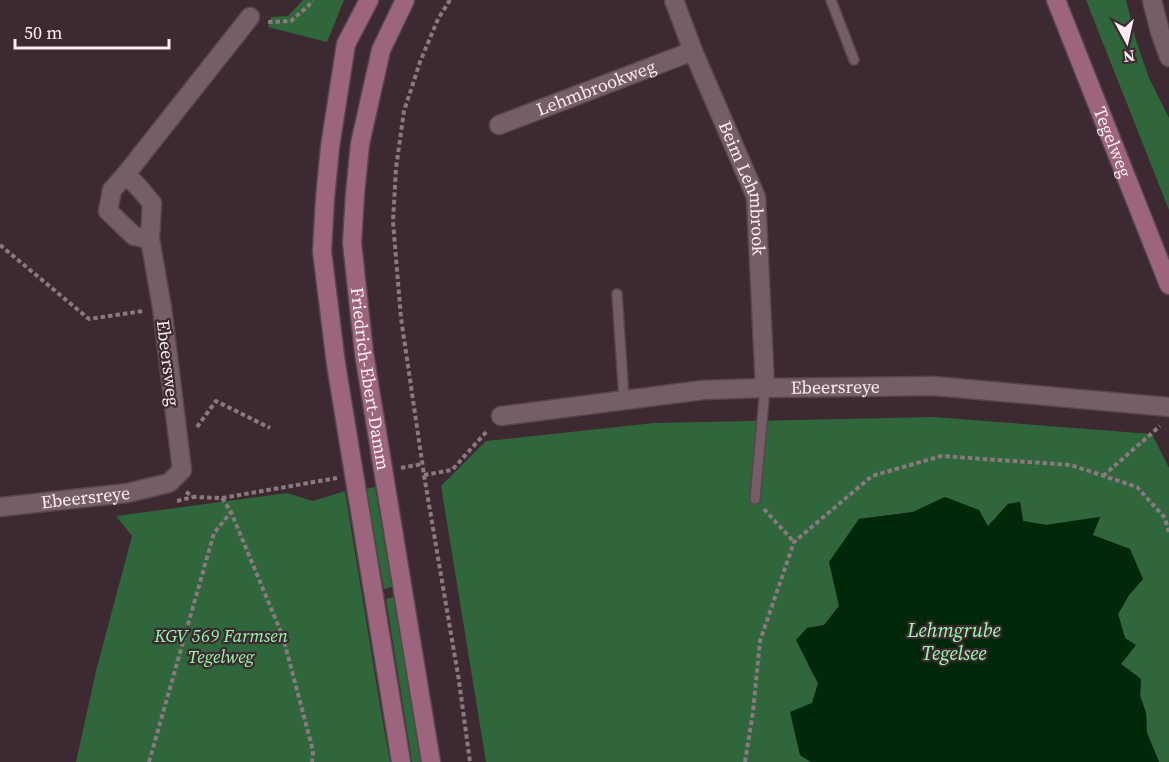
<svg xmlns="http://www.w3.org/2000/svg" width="1169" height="762" font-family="'Source Serif 4',serif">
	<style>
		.green { fill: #2f663b }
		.water { fill: #002809 }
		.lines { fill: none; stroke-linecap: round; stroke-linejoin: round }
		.lane-casing { stroke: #57464d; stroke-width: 12 }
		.street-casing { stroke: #57464d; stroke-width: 21 }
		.secondary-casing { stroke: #57464d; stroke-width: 21 }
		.path { stroke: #8a7980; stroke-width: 4; stroke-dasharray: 4.5 3; stroke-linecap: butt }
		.lane { stroke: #765e68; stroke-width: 9 }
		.street { stroke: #765e68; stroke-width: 18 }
		.secondary { stroke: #9d647e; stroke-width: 18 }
		.labels { text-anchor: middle; stroke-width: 4.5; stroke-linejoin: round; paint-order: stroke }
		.street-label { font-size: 18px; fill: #faecf2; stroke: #3d2931 }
		.park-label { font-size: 18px; font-style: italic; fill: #93faa7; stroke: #3d2931 }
		.water-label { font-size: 20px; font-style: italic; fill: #96feaa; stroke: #3d2931 }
	</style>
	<rect width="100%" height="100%" fill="#3d2931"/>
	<!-- green -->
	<g class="green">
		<path d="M303,0H344L327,42L268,27L271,17L288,16Z"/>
		<path d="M1086,0H1126L1136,40L1149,78L1169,118V210Z"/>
		<path d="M933,417L1152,434L1169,468V762H1159L1147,733L1146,713L1140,696L1141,679L1121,664L1125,638L1118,614L1129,595L1143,579L1092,535L1100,517L1046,525L1023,521L1020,502L1008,504L988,526L945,497L913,512L859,519L839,606L824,626L807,628L808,665L818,683L800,755L811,762H486L441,486L486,441L654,423Z"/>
		<path d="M375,487L392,587L384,589L366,489Z"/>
		<path d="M345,491L381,712L390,762H76L96,671L132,536L116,516L287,493L313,501Z"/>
		<path d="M394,597L421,762H412L386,599Z"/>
	</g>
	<!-- water -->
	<path class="water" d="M945,497L979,510L988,526L1008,504L1020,502L1023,521L1046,525L1100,517L1093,535L1130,549L1143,579L1129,595L1118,614L1125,638L1136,645L1121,664L1141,679L1140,696L1146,713L1147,733L1159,762H811L800,755L790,712L812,703L818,683L796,640L807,628L824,625L839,606L829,562L859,519L913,512Z"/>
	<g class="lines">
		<!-- lane casing -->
		<g class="lane-casing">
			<g id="lane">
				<path d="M831,0L854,60"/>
				<path d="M617,294L624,400"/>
				<path d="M755,499L765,388"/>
			</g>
		</g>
		<!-- street casing -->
		<g class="street-casing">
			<g id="street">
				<path id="s1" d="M674,0L693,51L756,197L765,388"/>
				<path d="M1152,0L1160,32L1169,57"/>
				<path id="s2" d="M499,125L693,51"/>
				<path d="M126,174L250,17"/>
				<path id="s3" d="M501,416L703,390L765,388L934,386L1169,407"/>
				<path id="s4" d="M0,507L127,493L169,483L182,470L162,308L150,239L152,203L141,190L126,174L112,190L108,211L134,236L150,239"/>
			</g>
		</g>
		<!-- secondary casing -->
		<g class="secondary-casing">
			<g id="secondary">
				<path d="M369,0L346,44L330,147L325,199L322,251L336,364L401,762"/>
				<path id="s5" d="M405,0L381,50L360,144L355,194L352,243L364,353L431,762"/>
				<path id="s6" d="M1056,0L1169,285"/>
			</g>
		</g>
		<!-- path -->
		<g class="path">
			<path d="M450,0L438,19L420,62L404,111L396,168L393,222L401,318L424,475L459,681L470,762"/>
			<path d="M268,22L291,21L309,5L312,0"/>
			<path d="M0,245L89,319L143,311"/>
			<path d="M197,427L216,401L270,428"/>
			<path d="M401,468L422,464"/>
			<path d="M424,475L452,470L488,430"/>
			<path d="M1103,476L1160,426"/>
			<path d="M186,492L194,497L222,498L337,478"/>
			<path d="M222,498L231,512L283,637L313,751L312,762"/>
			<path d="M177,501L193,497"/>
			<path d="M764,509L794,542"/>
			<path d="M149,762L214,533L231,512"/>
			<path d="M745,762L753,712L760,641L794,542L872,476L941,456L1071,465L1137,487L1165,518L1169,533"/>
		</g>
		<!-- lane -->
		<use href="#lane" class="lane"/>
		<!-- street -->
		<use href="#street" class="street"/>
		<!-- secondary -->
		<use href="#secondary" class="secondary"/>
	</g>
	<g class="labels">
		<!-- street labels -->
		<g class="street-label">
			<text dy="6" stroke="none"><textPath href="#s2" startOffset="104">Lehmbrookweg</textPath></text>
			<text dy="6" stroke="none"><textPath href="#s6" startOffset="153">Tegelweg</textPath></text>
			<text dy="6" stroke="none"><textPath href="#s1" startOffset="202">Beim Lehmbrook</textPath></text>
			<text transform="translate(168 363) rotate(83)" y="6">Ebeersweg</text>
			<text dy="6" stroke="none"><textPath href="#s5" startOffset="388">Friedrich-Ebert-Damm</textPath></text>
			<text dy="6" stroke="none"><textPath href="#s3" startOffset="336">Ebeersreye</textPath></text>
			<text dy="6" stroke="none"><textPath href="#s4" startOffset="86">Ebeersreye</textPath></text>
		</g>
		<!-- park labels -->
		<g class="park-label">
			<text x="221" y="642">KGV 569 Farmsen<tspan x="221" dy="21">Tegelweg</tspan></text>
		</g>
		<!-- water labels -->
		<g class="water-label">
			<text x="954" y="637">Lehmgrube<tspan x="954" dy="23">Tegelsee</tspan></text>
		</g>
	</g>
	<!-- north arrow -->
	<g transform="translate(1127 42) rotate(172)" stroke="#3d2931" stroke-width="4.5" paint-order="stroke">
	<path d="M0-4.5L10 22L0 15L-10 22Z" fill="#faecf2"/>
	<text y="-9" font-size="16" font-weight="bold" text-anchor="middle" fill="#faecf2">N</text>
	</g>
	<!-- scale -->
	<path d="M15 39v9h154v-9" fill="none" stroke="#faecf2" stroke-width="3"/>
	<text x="24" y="39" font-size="18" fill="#faecf2" stroke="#3d2931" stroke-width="4.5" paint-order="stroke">50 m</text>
</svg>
